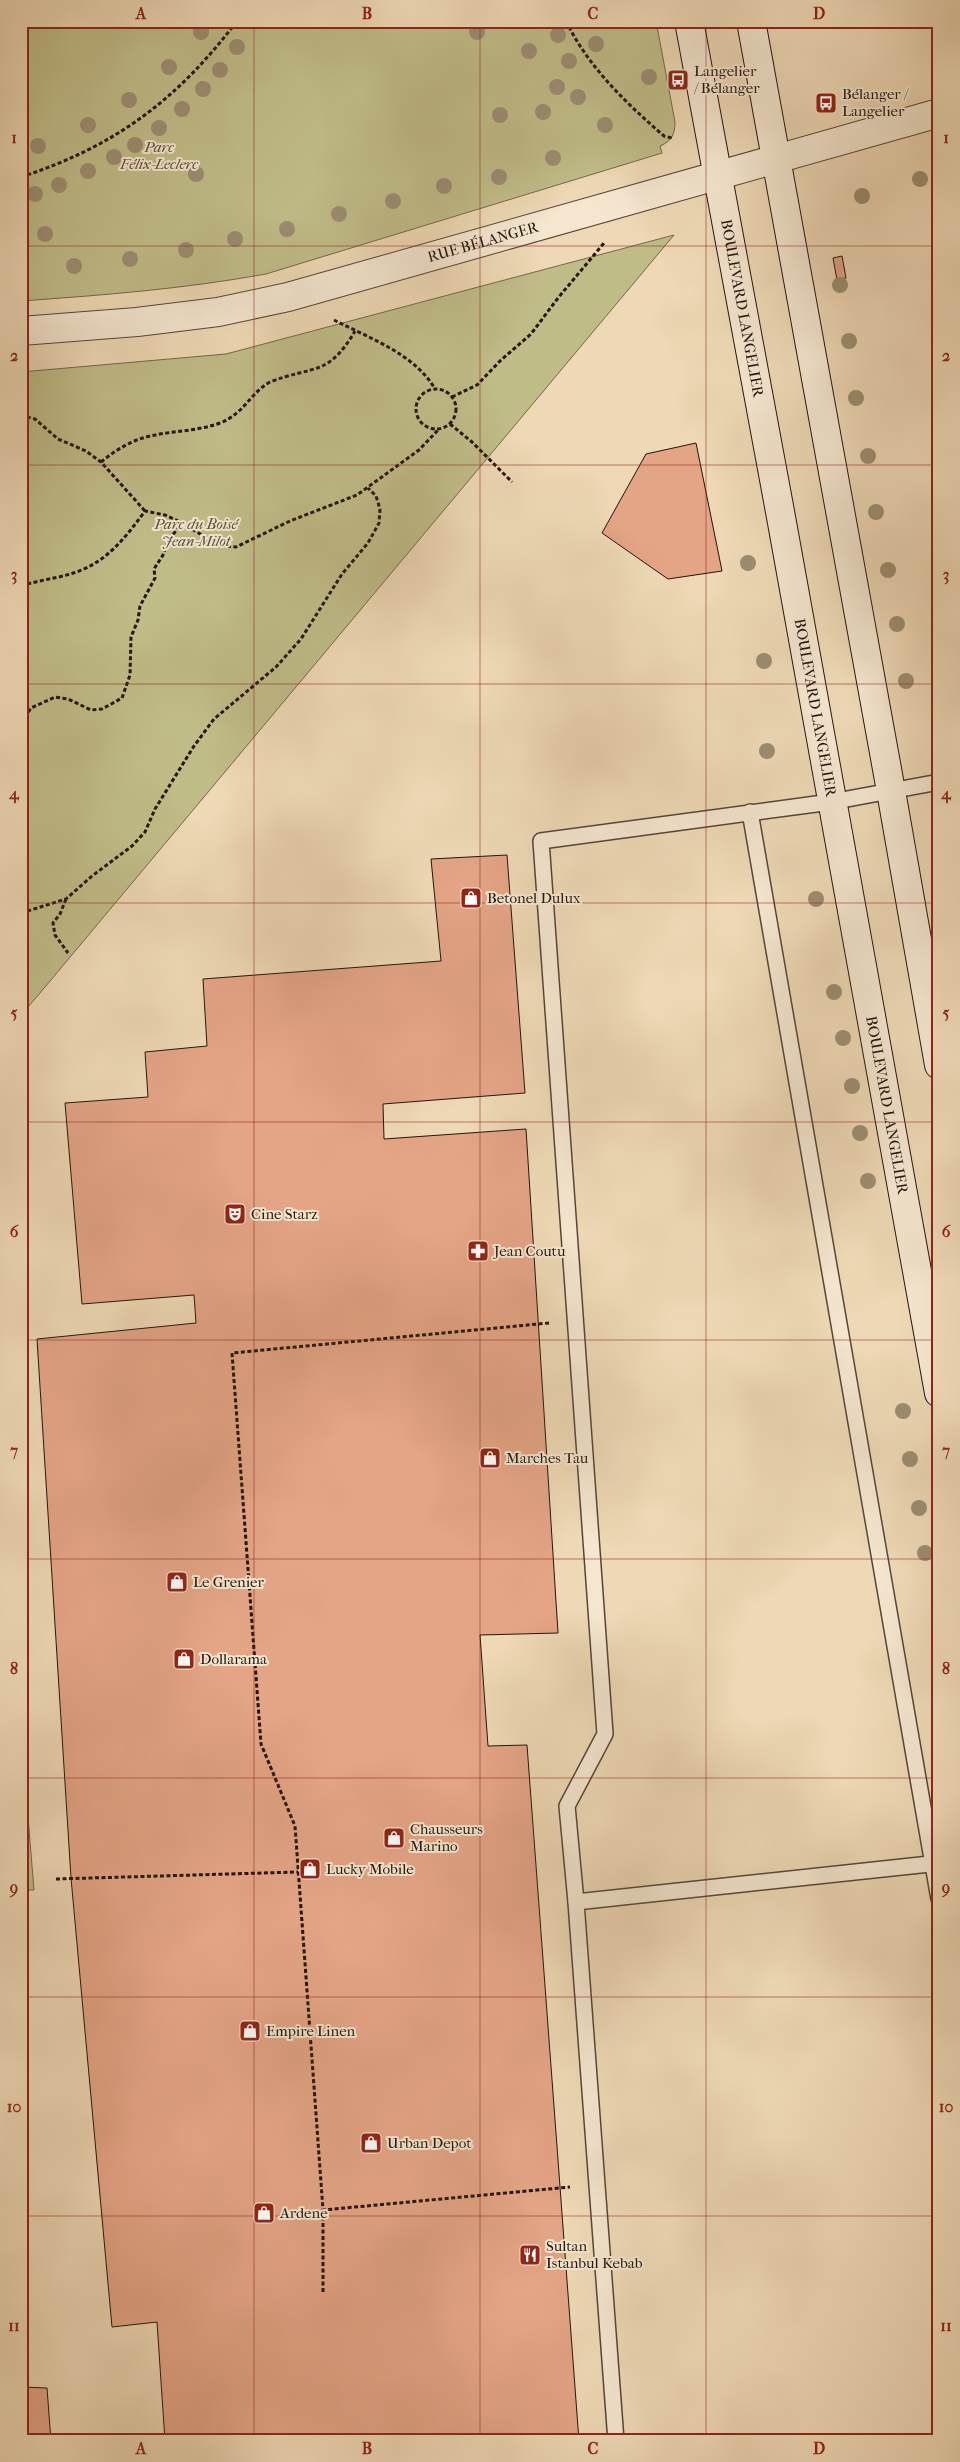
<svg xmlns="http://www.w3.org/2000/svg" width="960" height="2462" font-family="'IM FELL French Canon',serif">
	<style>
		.green { fill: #c0bc88; stroke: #71684b }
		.building { fill: #e4a486; stroke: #22150e }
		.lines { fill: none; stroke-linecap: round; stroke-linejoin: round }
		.service-casing { stroke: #554638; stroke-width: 18 }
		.tertiary-casing { stroke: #554638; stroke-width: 30 }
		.secondary-casing { stroke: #22150e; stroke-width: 30 }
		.path { stroke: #22150e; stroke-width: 3; stroke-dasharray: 4 2.5; stroke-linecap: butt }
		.service { stroke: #f4e6cf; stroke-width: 15 }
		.tertiary { stroke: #f4e6cf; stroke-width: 28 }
		.secondary { stroke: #f4e6cf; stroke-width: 28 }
		.tree { fill: #9c8d71 }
		.grid { fill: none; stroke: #8f2418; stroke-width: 1; stroke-opacity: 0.55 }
		.labels { text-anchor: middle; stroke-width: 4; stroke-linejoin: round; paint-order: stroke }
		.poi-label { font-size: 15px; fill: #22150e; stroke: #f4e6cf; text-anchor: start }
		.park-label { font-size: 15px; font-style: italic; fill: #594f39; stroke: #f4e6cf }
		.street-label { font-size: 15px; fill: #22150e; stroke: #f4e6cf }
		.neatline { fill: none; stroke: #8f2418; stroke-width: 2 }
		.grid-label { font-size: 16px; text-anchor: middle; font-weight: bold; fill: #8f2418 }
	</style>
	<rect width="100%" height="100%" fill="#eed8b5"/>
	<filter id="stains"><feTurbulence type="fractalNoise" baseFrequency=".004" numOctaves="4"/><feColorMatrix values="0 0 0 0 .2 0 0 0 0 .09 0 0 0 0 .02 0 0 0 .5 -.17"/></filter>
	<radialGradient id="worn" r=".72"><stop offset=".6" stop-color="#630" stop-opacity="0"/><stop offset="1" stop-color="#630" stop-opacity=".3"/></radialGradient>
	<!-- green -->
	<g class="green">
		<path d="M21,21H656L675,122C675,134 672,141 660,146L662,153L266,274C183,289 105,295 21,301Z"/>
		<path d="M674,235L40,993L21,1015V372L226,354Z"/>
		<path d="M21,1732L34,1890H21Z"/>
	</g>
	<!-- building -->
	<g class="building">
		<path d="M842,256L846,278L837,280L833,258Z"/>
		<path d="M696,443L722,571L668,579L602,533L646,454Z"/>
		<path d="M507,855L525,1093L383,1104L384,1139L526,1129L558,1633L480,1635L488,1746L527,1745L579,2441H165L157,2322L112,2327L71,1878L37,1339L196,1323L194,1295L82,1304L65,1103L148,1097L145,1052L207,1046L203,979L441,961L431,859Z"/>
		<path d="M21,2387L47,2388L51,2441H21Z"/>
	</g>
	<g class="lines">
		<!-- service casing -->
		<g class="service-casing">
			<g id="service">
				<path d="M750,812L939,1899"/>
				<path d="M576,1902L939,1863"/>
				<path d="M616,2441L576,1902L567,1806L605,1734L541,841L831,802L939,782"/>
			</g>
		</g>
		<!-- tertiary casing -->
		<g class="tertiary-casing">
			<g id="tertiary">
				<path id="s1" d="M21,331L137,322L218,312L288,297L939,113"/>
			</g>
		</g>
		<!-- secondary casing -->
		<g class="secondary-casing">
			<g id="secondary">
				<path id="s2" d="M689,21L781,517L939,1393"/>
				<path d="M751,21L891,791L939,1065"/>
			</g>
		</g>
		<!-- path -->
		<g class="path">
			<path d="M566,21C589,68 625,102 664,136L672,138"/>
			<path d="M21,177C116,146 177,100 237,21"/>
			<path d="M334,320C369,338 415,354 435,389"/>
			<circle cx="436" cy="409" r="20"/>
			<path d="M452,397L477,385L501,360L531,334L558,298L604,243"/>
			<path d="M21,420L27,417L35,419L58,439L86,451L101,462L145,511"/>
			<path d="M450,424L472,442L512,482"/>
			<path d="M101,462C112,453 124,445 137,440C163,430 193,433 220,423C245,413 250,393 270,382C314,365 328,377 355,331"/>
			<path d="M21,586C42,579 64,578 84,569C111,557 128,534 145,511L165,515L178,521L214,542L225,546L236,547L290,521L357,495L419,450L439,429"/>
			<path d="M21,723L31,708L55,697L68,699L91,710L102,709L122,698L130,675L131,637L138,620L140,606L155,578L154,569L163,555L168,541L182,523"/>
			<path d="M66,899L60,914L53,923L55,935L68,953"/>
			<path d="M21,913L66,899L92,876L132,846L145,832L155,809L194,746L214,719L276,667L301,639L342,574L368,543L379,523L380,509L376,496L368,488"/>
			<path d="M549,1323L232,1353L261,1744L295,1826L323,2210L570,2187"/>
			<path d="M56,1879L298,1872"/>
			<path d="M323,2292V2210"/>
		</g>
		<!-- service -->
		<use href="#service" class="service"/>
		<!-- tertiary -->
		<use href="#tertiary" class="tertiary"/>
		<!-- secondary -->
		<use href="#secondary" class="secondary"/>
	</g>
	<!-- trees -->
	<g class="tree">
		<circle cx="201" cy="32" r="8"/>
		<circle cx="477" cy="32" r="8"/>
		<circle cx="558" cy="35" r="8"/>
		<circle cx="596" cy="44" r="8"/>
		<circle cx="237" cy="47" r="8"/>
		<circle cx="529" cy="51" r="8"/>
		<circle cx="569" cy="61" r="8"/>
		<circle cx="169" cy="67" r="8"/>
		<circle cx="220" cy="70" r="8"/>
		<circle cx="649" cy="77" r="8"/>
		<circle cx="557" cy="87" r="8"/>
		<circle cx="203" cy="89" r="8"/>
		<circle cx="578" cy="97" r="8"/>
		<circle cx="129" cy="100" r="8"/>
		<circle cx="182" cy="109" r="8"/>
		<circle cx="543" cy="112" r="8"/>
		<circle cx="500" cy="115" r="8"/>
		<circle cx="88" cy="125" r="8"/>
		<circle cx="605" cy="125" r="8"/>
		<circle cx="159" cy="128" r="8"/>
		<circle cx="135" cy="145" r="8"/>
		<circle cx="38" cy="146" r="8"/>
		<circle cx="114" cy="157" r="8"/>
		<circle cx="553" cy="158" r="8"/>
		<circle cx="88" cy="171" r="8"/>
		<circle cx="196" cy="174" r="8"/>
		<circle cx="499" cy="177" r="8"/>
		<circle cx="920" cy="179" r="8"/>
		<circle cx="59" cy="185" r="8"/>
		<circle cx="444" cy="186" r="8"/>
		<circle cx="35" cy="194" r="8"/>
		<circle cx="862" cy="196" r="8"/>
		<circle cx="393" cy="201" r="8"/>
		<circle cx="339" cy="214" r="8"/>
		<circle cx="287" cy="229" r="8"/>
		<circle cx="45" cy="234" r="8"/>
		<circle cx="235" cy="239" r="8"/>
		<circle cx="186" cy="250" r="8"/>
		<circle cx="130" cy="259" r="8"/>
		<circle cx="74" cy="266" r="8"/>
		<circle cx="840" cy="285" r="8"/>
		<circle cx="849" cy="341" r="8"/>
		<circle cx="856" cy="398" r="8"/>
		<circle cx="868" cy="456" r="8"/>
		<circle cx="876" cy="512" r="8"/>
		<circle cx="748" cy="563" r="8"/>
		<circle cx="888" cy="570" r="8"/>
		<circle cx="897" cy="624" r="8"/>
		<circle cx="764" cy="661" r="8"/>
		<circle cx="906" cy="681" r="8"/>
		<circle cx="767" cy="751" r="8"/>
		<circle cx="816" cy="899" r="8"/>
		<circle cx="834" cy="992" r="8"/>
		<circle cx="843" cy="1038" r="8"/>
		<circle cx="852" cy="1086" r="8"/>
		<circle cx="860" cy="1133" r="8"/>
		<circle cx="868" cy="1181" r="8"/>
		<circle cx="903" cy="1411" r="8"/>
		<circle cx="910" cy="1459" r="8"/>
		<circle cx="919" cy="1508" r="8"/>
		<circle cx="925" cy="1553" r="8"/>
	</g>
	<!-- grid -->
	<path class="grid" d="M254,21V2441M480,21V2441M706,21V2441M21,246H939M21,465H939M21,684H939M21,903H939M21,1122H939M21,1340H939M21,1559H939M21,1778H939M21,1997H939M21,2216H939"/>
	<!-- icons -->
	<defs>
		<g id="bus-square" transform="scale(1.125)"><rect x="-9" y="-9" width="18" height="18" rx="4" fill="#8f2418" stroke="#f4e6cf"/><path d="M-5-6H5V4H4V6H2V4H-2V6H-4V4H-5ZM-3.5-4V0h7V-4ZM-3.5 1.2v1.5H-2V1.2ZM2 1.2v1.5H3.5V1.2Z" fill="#fff"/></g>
		<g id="shop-square" transform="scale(1.125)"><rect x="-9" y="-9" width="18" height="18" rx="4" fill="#8f2418" stroke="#f4e6cf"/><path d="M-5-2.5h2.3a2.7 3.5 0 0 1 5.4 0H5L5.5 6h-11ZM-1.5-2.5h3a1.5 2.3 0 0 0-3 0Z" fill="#fff"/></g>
		<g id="theatre-square" transform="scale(1.125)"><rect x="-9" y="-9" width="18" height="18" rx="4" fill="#8f2418" stroke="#f4e6cf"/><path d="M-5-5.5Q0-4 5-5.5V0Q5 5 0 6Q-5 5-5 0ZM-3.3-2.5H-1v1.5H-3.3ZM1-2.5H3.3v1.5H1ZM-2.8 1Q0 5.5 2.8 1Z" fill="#fff"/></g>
		<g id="pharmacy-square" transform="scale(1.125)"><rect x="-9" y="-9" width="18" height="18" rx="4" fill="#8f2418" stroke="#f4e6cf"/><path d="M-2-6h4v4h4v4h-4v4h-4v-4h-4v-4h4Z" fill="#fff"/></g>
		<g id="restaurant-square" transform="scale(1.125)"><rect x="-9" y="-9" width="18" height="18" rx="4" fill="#8f2418" stroke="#f4e6cf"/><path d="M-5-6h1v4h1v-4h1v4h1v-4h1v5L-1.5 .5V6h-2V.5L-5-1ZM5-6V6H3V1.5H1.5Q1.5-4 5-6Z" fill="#fff"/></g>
	</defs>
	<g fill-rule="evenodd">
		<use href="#bus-square" x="678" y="80"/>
		<use href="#bus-square" x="826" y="103"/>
		<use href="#shop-square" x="471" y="898"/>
		<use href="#theatre-square" x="235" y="1214"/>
		<use href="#pharmacy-square" x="478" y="1251"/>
		<use href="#shop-square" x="490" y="1458"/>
		<use href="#shop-square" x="177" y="1582"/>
		<use href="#shop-square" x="184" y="1659"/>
		<use href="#shop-square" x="394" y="1838"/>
		<use href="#shop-square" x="310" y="1869"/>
		<use href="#shop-square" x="250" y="2031"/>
		<use href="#shop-square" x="371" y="2143"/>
		<use href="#shop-square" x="264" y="2213"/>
		<use href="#restaurant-square" x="530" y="2255"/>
	</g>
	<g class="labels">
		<!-- poi labels -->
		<g class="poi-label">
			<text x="694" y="76">Langelier<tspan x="694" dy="17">/ Bélanger</tspan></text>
			<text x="842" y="99">Bélanger /<tspan x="842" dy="17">Langelier</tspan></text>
			<text x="487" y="903">Betonel Dulux</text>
			<text x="251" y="1219">Cine Starz</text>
			<text x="494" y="1256">Jean Coutu</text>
			<text x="506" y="1463">Marches Tau</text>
			<text x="193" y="1587">Le Grenier</text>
			<text x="200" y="1664">Dollarama</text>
			<text x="410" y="1834">Chausseurs<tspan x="410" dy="17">Marino</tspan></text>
			<text x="326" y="1874">Lucky Mobile</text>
			<text x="266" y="2036">Empire Linen</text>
			<text x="387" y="2148">Urban Depot</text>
			<text x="280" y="2218">Ardene</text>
			<text x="546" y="2251">Sultan<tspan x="546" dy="17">Istanbul Kebab</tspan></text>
		</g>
		<!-- park labels -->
		<g class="park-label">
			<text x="159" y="152">Parc<tspan x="159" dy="17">Félix-Leclerc</tspan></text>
			<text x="196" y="529">Parc du Boisé<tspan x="196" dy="17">Jean-Milot</tspan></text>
		</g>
		<!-- street labels -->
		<g class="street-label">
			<text dy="5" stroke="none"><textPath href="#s1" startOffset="472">RUE BÉLANGER</textPath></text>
			<text dy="5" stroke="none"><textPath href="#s2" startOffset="292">BOULEVARD LANGELIER</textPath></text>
			<text dy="5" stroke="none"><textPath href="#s2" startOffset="698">BOULEVARD LANGELIER</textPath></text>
			<text dy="5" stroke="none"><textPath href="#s2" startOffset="1102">BOULEVARD LANGELIER</textPath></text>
		</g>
	</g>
	<!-- margin -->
	<rect width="960" height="2462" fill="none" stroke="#eed8b5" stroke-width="55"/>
	<rect x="28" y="28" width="904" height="2406" class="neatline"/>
	<g class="grid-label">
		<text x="141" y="19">A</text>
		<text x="367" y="19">B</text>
		<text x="593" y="19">C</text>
		<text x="819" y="19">D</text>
		<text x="14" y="143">1</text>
		<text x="946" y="143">1</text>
		<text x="14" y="361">2</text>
		<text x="946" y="361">2</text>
		<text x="14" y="580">3</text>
		<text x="946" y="580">3</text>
		<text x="14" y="799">4</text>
		<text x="946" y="799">4</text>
		<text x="14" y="1018">5</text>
		<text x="946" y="1018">5</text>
		<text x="14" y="1237">6</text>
		<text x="946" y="1237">6</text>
		<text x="14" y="1456">7</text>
		<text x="946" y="1456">7</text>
		<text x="14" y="1674">8</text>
		<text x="946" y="1674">8</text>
		<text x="14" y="1893">9</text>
		<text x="946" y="1893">9</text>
		<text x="14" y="2112">10</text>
		<text x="946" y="2112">10</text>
		<text x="14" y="2331">11</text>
		<text x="946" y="2331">11</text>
		<text x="141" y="2454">A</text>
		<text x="367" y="2454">B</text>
		<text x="593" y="2454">C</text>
		<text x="819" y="2454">D</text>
	</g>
	<rect width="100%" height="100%" filter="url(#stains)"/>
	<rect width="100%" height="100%" fill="url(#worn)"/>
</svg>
